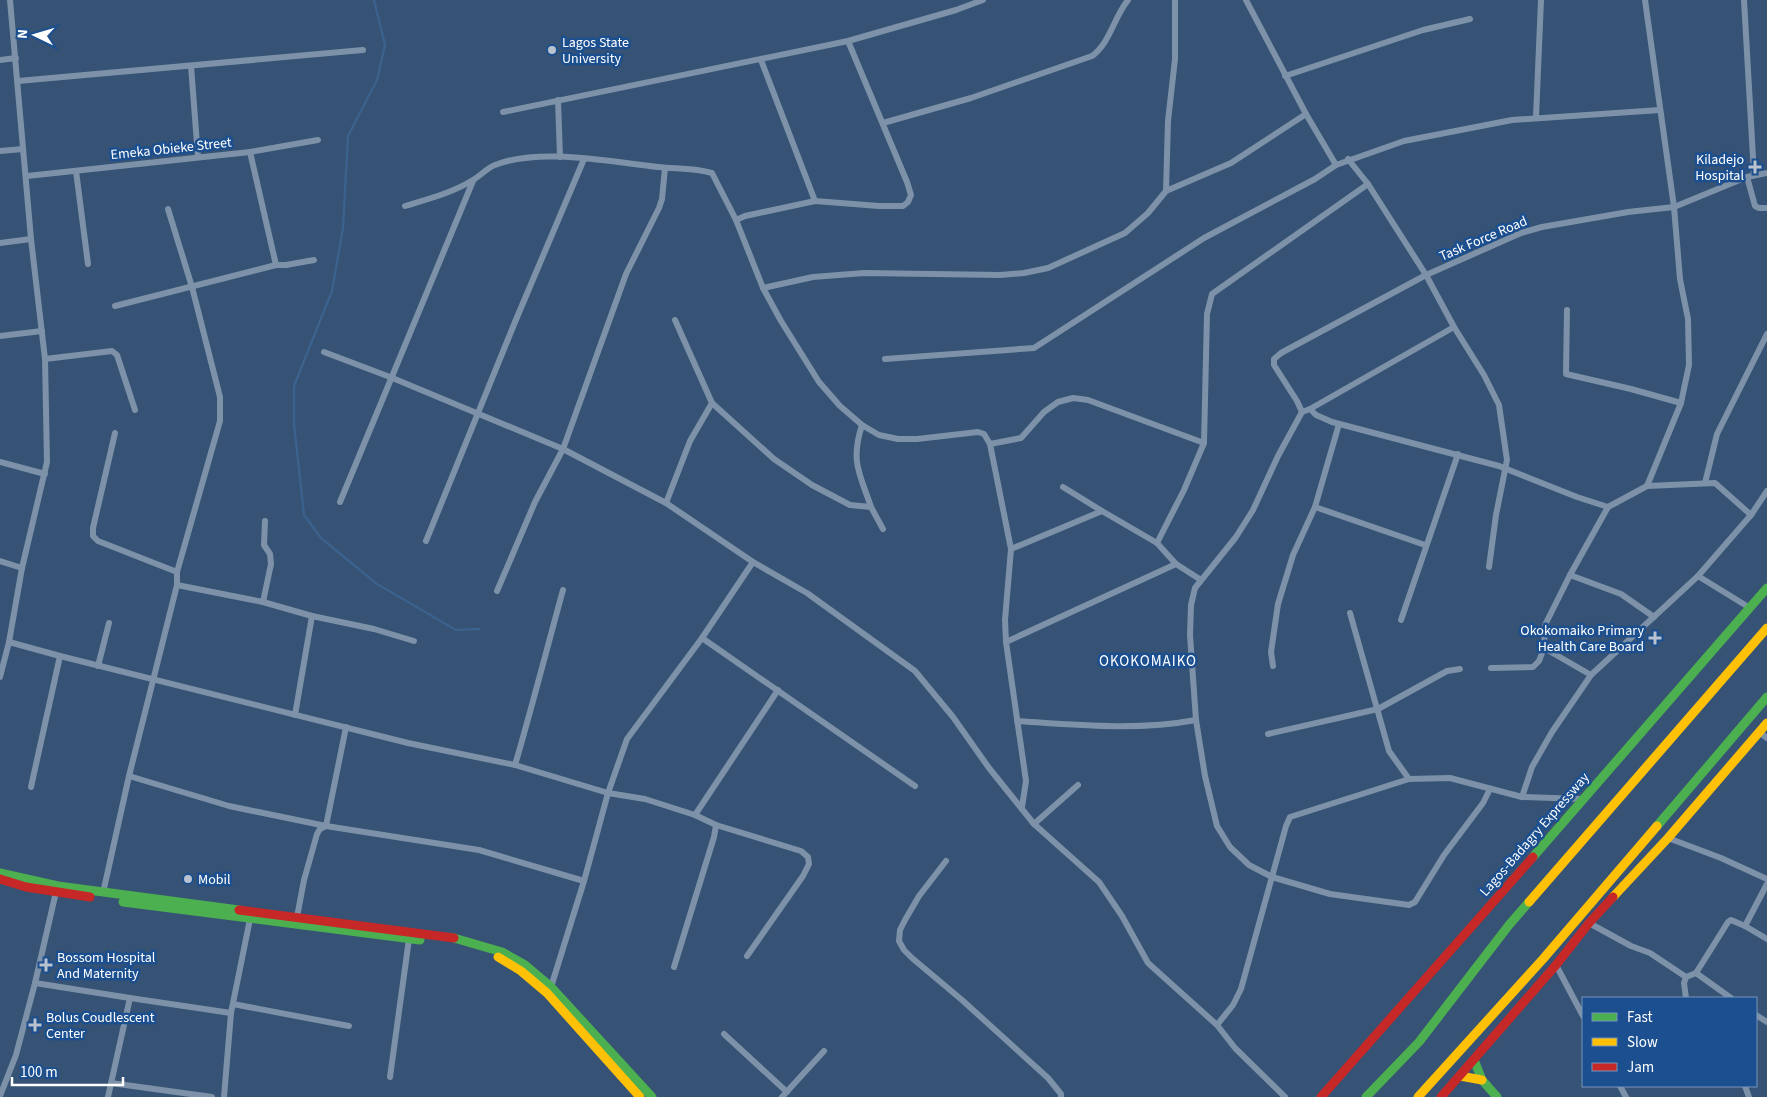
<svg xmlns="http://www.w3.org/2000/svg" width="1767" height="1097" font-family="'Source Sans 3',sans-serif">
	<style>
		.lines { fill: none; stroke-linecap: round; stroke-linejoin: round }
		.stream { stroke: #3b618d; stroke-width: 2.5 }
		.street { stroke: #7d92a8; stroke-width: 6 }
		.fast { stroke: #4caf50; stroke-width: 9 }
		.slow { stroke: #ffc107; stroke-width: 9 }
		.jam { stroke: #c62828; stroke-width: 9 }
		.poi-dot { fill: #b9c2ce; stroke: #1b4f8f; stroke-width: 2 }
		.labels { text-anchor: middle; stroke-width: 5; stroke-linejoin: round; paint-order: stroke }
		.poi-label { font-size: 14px; fill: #fff; stroke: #1b4f8f; text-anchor: start }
		.street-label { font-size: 14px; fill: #fff; stroke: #1b4f8f }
		.neighbourhood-label { font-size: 15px; letter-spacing: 1px; fill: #fff; stroke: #1b4f8f }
	</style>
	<rect width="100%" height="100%" fill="#365274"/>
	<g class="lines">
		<!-- stream -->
		<path class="stream" d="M374,0L385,45L377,80L348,136L343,228L332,291L294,386V424L304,515L321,538L377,584L456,630L479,629"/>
		<!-- street -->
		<g class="street">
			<path d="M1246,0L1306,114L1336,165"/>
			<path d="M1645,0L1674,207L1680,279L1688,319L1689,365L1681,403L1647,486"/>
			<path d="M1744,0L1754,175"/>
			<path d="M0,60L16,58"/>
			<path d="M761,60L815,201"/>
			<path d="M191,66L198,157"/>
			<path d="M1285,76L1423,30L1470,19"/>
			<path d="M18,81L363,50"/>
			<path d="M558,100L560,157"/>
			<path d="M503,112L848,41L956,10L983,0"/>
			<path d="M1536,117L1541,0"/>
			<path d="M883,123L971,98L1092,56C1110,43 1114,17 1128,0"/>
			<path d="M0,151L23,149"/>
			<path d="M1348,159L1368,184L1426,275L1454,327L1484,375L1499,405L1507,460L1496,515L1489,567"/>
			<path d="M76,171L88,264"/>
			<path d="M27,176L250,152L318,140"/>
			<path d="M1747,177L1755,206L1759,208H1767"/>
			<path d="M1166,191L1168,121L1175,59V0"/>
			<path d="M405,206C428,199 452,193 473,180C480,176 487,168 495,165C541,147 610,162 658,167C676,169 694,168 712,173L736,220L763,288L781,321L819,382L840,406L862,425L879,435L898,439H917L978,432L984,434L990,444L1011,549L1005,620L1006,642L1026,781L1022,807"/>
			<path d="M736,220L745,216L815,201L879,206H903L908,202L911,195L907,182L848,41"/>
			<path d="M0,243L31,239"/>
			<path d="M276,265H286L314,260"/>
			<path d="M763,288L813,277L864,273L1000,275L1024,273L1048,268L1125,233L1148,213L1166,191L1231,163L1306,114"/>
			<path d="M115,306L276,265L250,152"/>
			<path d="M1567,310L1566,374L1631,389L1681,403"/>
			<path d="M675,320L712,403L774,459L812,485L850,505L871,507L883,529"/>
			<path d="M0,336L42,331"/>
			<path d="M324,352L390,377L563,449L666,503L753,562L807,593L915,671L953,717L989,768L1034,824L1099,882L1122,916L1148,963L1217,1025L1235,1048L1285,1097"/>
			<path d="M45,359L112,351L117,355L135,410"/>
			<path d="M885,359L1034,348L1204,238L1315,179L1336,165L1404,141L1512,120L1660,110"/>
			<path d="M1310,409L1454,327"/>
			<path d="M1302,412L1278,456L1253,510L1236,537L1195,588L1191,605L1190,635L1196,720L1205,776L1217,826L1230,847L1249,865L1272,877L1330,894L1409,905L1415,902L1444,855L1483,803L1490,789"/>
			<path d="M862,425C850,462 860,474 871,507"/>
			<path d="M115,433L93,528V536L98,541L177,572"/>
			<path d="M990,444L1021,438L1044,412L1058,402L1073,398L1088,400L1204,443"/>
			<path d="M0,462L45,474"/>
			<path d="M1705,483L1717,434L1767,334"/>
			<path d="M1063,487L1102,511"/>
			<path d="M340,502L473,181"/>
			<path d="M666,503L690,441L712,403"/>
			<path d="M1315,507L1425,545"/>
			<path d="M1608,507L1577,497L1499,466L1332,422L1316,415L1310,409L1302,412L1297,401L1274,365V359L1281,353L1426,275L1521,233L1542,227L1628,212L1674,207L1747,177L1767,173"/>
			<path d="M426,541L515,322L584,159"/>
			<path d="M1157,543L1184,490L1204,443L1207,314L1212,294L1368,184"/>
			<path d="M1011,549L1102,511L1157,543L1176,564L1201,580"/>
			<path d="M0,561L22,568"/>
			<path d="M1570,575L1621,594L1654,617"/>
			<path d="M1698,576L1750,608"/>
			<path d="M177,585L263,602L312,616L374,629L414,641"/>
			<path d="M497,591L535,502L563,449L626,274L659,208L662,199L665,168"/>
			<path d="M263,602L271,564L270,554L264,545L265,521"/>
			<path d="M1350,613L1389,751L1409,779"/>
			<path d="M1401,620L1458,454"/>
			<path d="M702,638L915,786"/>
			<path d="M9,642L60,656L408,743L515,765L608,793L645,799L695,815L716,825L801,851L808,857L809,864L803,876L747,956"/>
			<path d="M1006,642L1176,564"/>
			<path d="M98,666L109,623"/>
			<path d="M1273,666L1271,652L1278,604L1293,555L1315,507L1339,424"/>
			<path d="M1491,668L1533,667L1539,661L1544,648"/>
			<path d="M1591,675L1544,648L1545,625L1570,575L1608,507L1647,486L1715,483L1751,515"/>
			<path d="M0,677L9,642L22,568L47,462L45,359L31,239L10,0"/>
			<path d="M295,715L312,616"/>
			<path d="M1017,721C1077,725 1137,731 1196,720"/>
			<path d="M1759,732L1767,738"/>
			<path d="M1268,734L1378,709L1447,671L1460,669"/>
			<path d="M515,765C532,707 547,648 563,590"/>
			<path d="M129,776L229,806L326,826L479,850L584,881"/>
			<path d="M31,787L60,656"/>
			<path d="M1522,797L1532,767L1552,732L1591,675L1698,576L1751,515L1767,491"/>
			<path d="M695,815L778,690"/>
			<path d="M1034,824L1078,785"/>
			<path d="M1668,838L1721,858L1767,879"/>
			<path d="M946,861L919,896L905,920L900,930L899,941L904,950L912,958L962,1000L1048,1078L1061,1094V1097"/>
			<path d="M1767,884L1745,926L1767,939"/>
			<path d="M103,893L129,776L177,585V572L220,421V397L192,287L168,209"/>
			<path d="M297,917L304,880L317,834L320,829L326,826L346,727"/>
			<path d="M1589,923L1631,946L1650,953L1686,977L1696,973L1731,998"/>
			<path d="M1556,965L1583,1016"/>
			<path d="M674,967L714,837L716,825"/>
			<path d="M1696,973L1728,922L1731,920L1745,926"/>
			<path d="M35,983L130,998"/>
			<path d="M551,987L584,881L608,793L627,739L702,638L753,562"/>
			<path d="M1686,998L1684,983L1686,977"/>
			<path d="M233,1004L349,1026"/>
			<path d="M1756,1015L1767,1022"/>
			<path d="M1217,1025L1233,1005L1241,989L1286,826L1290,817L1409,779L1450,778L1522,797L1584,799"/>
			<path d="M724,1034L787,1092"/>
			<path d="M390,1077L409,939"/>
			<path d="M111,1083L212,1097"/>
			<path d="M1620,1086L1626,1097"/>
			<path d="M1745,1086L1749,1097"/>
			<path d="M0,1096L16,1055L35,983L56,892"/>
			<path d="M108,1097L130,998L231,1013"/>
			<path d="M224,1097L231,1013L250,919"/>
			<path d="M782,1097L824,1051"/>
		</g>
		<!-- fast -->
		<g class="fast">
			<path d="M1657,826L1767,697"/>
			<path d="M1533,857L1767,588"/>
			<path d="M0,873L58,886L239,910"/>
			<path d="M123,902L420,940"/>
			<path d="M454,938L502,952L525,965L551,987L652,1097"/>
			<path d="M1474,1060L1482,1080L1497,1097"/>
			<path d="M1366,1097L1419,1042L1509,925L1529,902"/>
		</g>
		<!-- slow -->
		<g class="slow">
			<path d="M1613,897L1668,838L1767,723"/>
			<path d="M1529,902L1767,628"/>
			<path d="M498,957L521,971L547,993L640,1097"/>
			<path d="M1460,1076L1482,1080"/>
			<path d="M1418,1097L1543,959L1657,826"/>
		</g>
		<!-- jam -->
		<g class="jam">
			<path d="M0,879L26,887L90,897"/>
			<path d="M239,910L454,938"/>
			<path d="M1321,1097L1533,857"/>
			<path d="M1441,1097L1556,965L1589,923L1613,897"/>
		</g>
	</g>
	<!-- markers -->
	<g class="poi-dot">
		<circle cx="552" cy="50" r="5"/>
		<path d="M1752.5 159.5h5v5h5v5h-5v5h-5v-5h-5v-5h5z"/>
		<path d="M1652.5 630.5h5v5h5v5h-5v5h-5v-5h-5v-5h5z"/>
		<circle cx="188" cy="879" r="5"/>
		<path d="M43.5 957.5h5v5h5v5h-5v5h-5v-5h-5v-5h5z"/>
		<path d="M32.5 1017.5h5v5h5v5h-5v5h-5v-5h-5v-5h5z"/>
	</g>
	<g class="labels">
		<!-- poi labels -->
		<g class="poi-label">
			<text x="562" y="47">Lagos State<tspan x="562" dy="16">University</tspan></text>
			<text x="1744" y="164" text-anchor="end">Kiladejo<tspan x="1744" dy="16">Hospital</tspan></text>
			<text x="1644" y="635" text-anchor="end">Okokomaiko Primary<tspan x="1644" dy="16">Health Care Board</tspan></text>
			<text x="198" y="884">Mobil</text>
			<text x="57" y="962">Bossom Hospital<tspan x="57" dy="16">And Maternity</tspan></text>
			<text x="46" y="1022">Bolus Coudlescent<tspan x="46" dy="16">Center</tspan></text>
		</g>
		<!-- street labels -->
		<g class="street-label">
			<text transform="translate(171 148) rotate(-6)" y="5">Emeka Obieke Street</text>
			<text transform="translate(1483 238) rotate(-23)" y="5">Task Force Road</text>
			<text transform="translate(1534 834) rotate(-49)" y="5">Lagos-Badagry Expressway</text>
		</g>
		<!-- neighbourhood labels -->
		<g class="neighbourhood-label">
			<text x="1148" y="666">OKOKOMAIKO</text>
		</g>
	</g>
	<!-- legend -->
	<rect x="1582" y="997" width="175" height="90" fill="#1b4f8f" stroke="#7695bc"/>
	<rect x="1592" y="1013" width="25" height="8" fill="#4caf50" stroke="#7695bc"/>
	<text x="1627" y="1022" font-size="15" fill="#ffffff">Fast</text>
	<rect x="1592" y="1038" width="25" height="8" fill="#ffc107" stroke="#7695bc"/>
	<text x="1627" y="1047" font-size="15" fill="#ffffff">Slow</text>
	<rect x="1592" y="1063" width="25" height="8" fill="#c62828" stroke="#7695bc"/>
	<text x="1627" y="1072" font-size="15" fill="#ffffff">Jam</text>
	<!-- north arrow -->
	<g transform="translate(35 35) rotate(275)" stroke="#1b4f8f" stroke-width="4" paint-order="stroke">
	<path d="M0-4L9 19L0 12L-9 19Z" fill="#ffffff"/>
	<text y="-8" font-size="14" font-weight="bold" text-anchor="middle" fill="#ffffff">N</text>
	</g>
	<!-- scale -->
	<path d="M12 1077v8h111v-8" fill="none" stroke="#ffffff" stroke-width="2.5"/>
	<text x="20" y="1077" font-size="15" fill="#ffffff" stroke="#1b4f8f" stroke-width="4" paint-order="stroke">100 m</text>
</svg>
